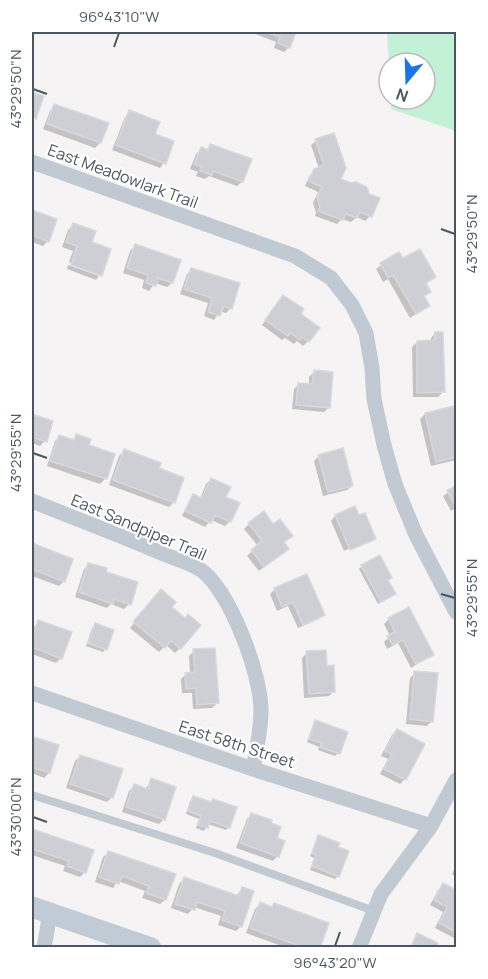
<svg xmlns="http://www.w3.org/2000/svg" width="488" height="979" font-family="Manrope,sans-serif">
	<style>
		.green { fill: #c3f1d5 }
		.shadow { fill: #0003 }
		.building { fill: #cdcfd5; stroke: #d7d9de; stroke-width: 1.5 }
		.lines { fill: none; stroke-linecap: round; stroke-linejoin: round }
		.lane { stroke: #c1cad2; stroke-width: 8 }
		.street { stroke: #c1cad2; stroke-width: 15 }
		.secondary { stroke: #c1cbd6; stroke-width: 21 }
		.ticks { fill: none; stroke: #4a5661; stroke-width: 2 }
		.labels { text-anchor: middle; stroke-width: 4.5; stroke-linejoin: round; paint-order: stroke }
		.street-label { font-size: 16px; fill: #4a5661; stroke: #fff }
		.neatline { fill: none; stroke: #4a5661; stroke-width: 2 }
		.ticks-label { font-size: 15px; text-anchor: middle; fill: #4a5661 }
	</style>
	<rect width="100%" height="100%" fill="#f5f3f3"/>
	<!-- green -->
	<path class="green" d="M387,32H456V131L391,109V99H425V63H389V66Z"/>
	<!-- shadow -->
	<g class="shadow">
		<path d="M250,32H297L294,35L289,47L284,52L274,48L276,42Z"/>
		<path d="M32,93L42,97L35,118L32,121Z"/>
		<path d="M55,106L100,143L95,148L43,129L50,111Z"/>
		<path d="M130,112L153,135L164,163L160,168L112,150L125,117Z"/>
		<path d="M316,141L339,180L370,216L365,221L357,217L351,222L342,219L337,224L315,216L316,213L313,203L318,192L305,186L310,175L319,169L311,145Z"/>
		<path d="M211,145L242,182L237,186L209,176L205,179L196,176L198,172L190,169L196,154L201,149L206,150Z"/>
		<path d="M32,211L55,220L48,241L43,246L32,242Z"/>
		<path d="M73,225L90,243L101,275H100V273L69,262L73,251L62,247L68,230Z"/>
		<path d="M135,246L172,283L167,287L155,283L149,291L142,288L144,280L123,273L130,251Z"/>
		<path d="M398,254L402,261L434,277L425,284L430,292L423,297L428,306L410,318L388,279L383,282L376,269Z"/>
		<path d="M68,265L99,276L96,280L67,269Z"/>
		<path d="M192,269L231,308L226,313L220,311L214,320L204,316L208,303L180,294L187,274Z"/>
		<path d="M279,301L299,315L308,341L303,346L297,341L294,344L285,338L282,340L262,325Z"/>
		<path d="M435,333L443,392L438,397H413L412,347L417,342H431V338Z"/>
		<path d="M314,372L329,407L324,412L292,409L294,389L298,385H309V377Z"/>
		<path d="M453,408L456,424V460L431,466L420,419L425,414Z"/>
		<path d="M32,415L52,422L45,441L40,446L32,443Z"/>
		<path d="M60,436L72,440L76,436L87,446L113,455L105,479L100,484L47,466L55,441Z"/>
		<path d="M124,451L157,469L174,502L169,507L109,485L119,456Z"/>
		<path d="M319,456L352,486L347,490L323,496L314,461Z"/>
		<path d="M211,479L224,498L230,521L225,526L211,520L205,527L182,516L189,501L194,496L200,499L206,484Z"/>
		<path d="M456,487V508L451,511L443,496Z"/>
		<path d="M335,516L374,538L370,542V539L344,551L331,521Z"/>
		<path d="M249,524L283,543L282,553L259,571L247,556L258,546L244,529Z"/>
		<path d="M32,545L72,560L64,581L59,586L32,576Z"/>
		<path d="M89,564L104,573L129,604L124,609L111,604L107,608L75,597L84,569Z"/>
		<path d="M362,566L390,578L387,581L391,597L378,604L359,569Z"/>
		<path d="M275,589L323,614L319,619L298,628L288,606L277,611L270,594Z"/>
		<path d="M156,596L170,607L180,648L175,653L166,645L159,652L130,628Z"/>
		<path d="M389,619L433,654L411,668L398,643L387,649L384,642L390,636L384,624Z"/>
		<path d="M39,622L61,658L56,663L32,654V633L34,627Z"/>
		<path d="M95,625L106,649L103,652L86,646L92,628Z"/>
		<path d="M194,651L217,703L212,708L193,709L192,693H182L181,679L186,674H190L189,656Z"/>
		<path d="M307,653L326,667L334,691L329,696L304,698L302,658Z"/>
		<path d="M415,673L432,721L427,726L406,724L410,678Z"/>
		<path d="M316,722L338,753L335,756L318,750L319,747L307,742L313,725Z"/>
		<path d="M397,730L405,779L400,784L380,774L388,759L381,756L392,735Z"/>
		<path d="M35,739L57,746L49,773L44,778L32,773V742Z"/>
		<path d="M80,756L112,797L107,802L66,788L75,761Z"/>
		<path d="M152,780L164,819L159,824L122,812L129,791L134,786L145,789Z"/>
		<path d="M193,798L229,827L226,830L208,824L204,831L196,828L199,819L186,814L190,801Z"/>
		<path d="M251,815L275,838L278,856L273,861L236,848L247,819Z"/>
		<path d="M32,830L92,851L85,872L80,877L63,871L65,866L32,855Z"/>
		<path d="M319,837L338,876L335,879L310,870L314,858L310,856Z"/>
		<path d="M108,853L174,875L165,900L160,904L142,898L145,891L118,881L113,888L95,882L103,857Z"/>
		<path d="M456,866V877L452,874Z"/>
		<path d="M184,879L236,896L242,889L241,926L236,931L218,925L221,916L194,907L188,914L171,908L179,884Z"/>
		<path d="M443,885L456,892V936L454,938L435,928L443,912L430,905L438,890Z"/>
		<path d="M260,904L319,948H287L246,933L255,909Z"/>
	</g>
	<!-- building -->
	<g class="building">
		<path d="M265,32H296L290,48L278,43L280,37Z"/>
		<path d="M32,92L44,96L36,119L32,117Z"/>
		<path d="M54,104L109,123L101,143L47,124Z"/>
		<path d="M129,110L160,122L155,134L174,141L166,164L116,145Z"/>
		<path d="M334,133L346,168L341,179L351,183L356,182L367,187L369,194L380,198L372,217L360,212L357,218L346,214L343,220L318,211L320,207L317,197L322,187L309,181L314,169L324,165L315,139Z"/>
		<path d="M210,144L252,159L243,182L213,171L212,175L200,171L202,167L194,164L201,147L208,150Z"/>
		<path d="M32,210L57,219L49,242L32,235Z"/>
		<path d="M73,223L96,231L92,242L111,249L102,276L71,265L77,246L66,242Z"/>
		<path d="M135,244L181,260L173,283L158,278L156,286L146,283L148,275L127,268Z"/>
		<path d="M420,249L436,277L426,283L431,292L424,296L430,306L416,314L393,275L388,278L380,263L399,252L403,258Z"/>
		<path d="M191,268L240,283L232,309L224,306L220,316L208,312L212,298L184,289Z"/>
		<path d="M283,295L304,309L301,314L320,328L309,342L302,337L300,340L290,333L288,336L265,320Z"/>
		<path d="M435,332H443L445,392L417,393V341L435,340Z"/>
		<path d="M314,370L333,372L330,408L296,405L298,383L312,384Z"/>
		<path d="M454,406L456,418V457L436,462L425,413Z"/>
		<path d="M32,414L53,421L47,442L32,437Z"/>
		<path d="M76,434L91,439L89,445L115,454L107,479L50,461L59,435L74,440Z"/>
		<path d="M343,448L353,486L328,492L318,455Z"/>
		<path d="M124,449L161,463L159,468L184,478L175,503L113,480Z"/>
		<path d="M211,478L231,487L226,497L240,503L231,522L215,515L211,523L185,511L193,494L202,498Z"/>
		<path d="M456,486V508L447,490Z"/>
		<path d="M355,506L359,515L365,513L376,539L350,550L335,515Z"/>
		<path d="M264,511L273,524L280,519L293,536L284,542L289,549L264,567L251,550L262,541L248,523Z"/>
		<path d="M32,543L73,559L65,582L32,569Z"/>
		<path d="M380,555L392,578L388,580L396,594L381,602L361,565Z"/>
		<path d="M88,563L107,568L106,572L138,582L131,605L114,599L113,604L79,592Z"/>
		<path d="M307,574L325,615L303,625L293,602L282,607L274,588Z"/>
		<path d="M161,589L176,602L172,607L185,618L188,614L201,625L181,649L171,641L165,648L133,622Z"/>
		<path d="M409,607L434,655L416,664L403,640L393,645L387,636L395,632L388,618Z"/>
		<path d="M38,620L72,632L62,659L32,647V639Z"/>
		<path d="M95,623L114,630L107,650L88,643Z"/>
		<path d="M215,648L219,703L197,705L196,688L186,689L185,673L195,672L193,649Z"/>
		<path d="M326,650L327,666L334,665L335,692L309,694L306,651Z"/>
		<path d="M414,671L438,673L433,722L410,719Z"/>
		<path d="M315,720L348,732L340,754L320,747L322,743L309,739Z"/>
		<path d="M397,729L425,744L406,780L384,769L392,754L385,751Z"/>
		<path d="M34,737L59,745L50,773L32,767V741H33Z"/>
		<path d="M80,755L123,769L113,798L70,784Z"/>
		<path d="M151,778L176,787L165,820L126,807L134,784L148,789Z"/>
		<path d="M193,796L211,802L213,799L237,807L230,828L210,821L208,828L198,825L201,816L188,811Z"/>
		<path d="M251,813L272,820L271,823L281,827L277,838L285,841L279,857L240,843Z"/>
		<path d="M32,829L94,850L86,873L67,866L69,861L32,849Z"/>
		<path d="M318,835L340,843L338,847L349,851L339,877L312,866L316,855L312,853Z"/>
		<path d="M108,851L176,874L166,900L146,893L149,886L122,876L119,884L99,877Z"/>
		<path d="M184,877L239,896L242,887L254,891L242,927L222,920L225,911L197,902L195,910L175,904Z"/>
		<path d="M443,883L456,890V932L439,923L447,907L434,900Z"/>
		<path d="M260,902L272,907L274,903L329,923L320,948H305L250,928Z"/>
		<path d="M417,933L438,943L436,948H411Z"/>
	</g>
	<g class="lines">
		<!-- lane -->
		<path class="lane" d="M32,795L215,853L374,911"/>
		<!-- street -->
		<g class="street">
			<path d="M32,162L295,256L331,278L352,305L366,333L372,368L374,399L384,445L395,484L416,535L456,612"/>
			<path d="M32,501C74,518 117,534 159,552C172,558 189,562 201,570C230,591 261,674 261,710C261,730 257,749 253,769"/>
			<path d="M32,693L253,769L431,826"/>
			<path d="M44,948L50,913"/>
			<path d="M359,948L381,894L431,826L456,780"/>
		</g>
		<!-- secondary -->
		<path class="secondary" d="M32,907L151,948"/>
	</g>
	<!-- ticks -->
	<path class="ticks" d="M114,47L119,33M33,89L47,94M441,229L455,234M33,453L47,458M441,594L455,598M33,817L47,822M335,946L340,932"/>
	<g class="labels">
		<!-- street labels -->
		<g class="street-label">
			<text transform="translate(123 176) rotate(20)" y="6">East Meadowlark Trail</text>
			<text transform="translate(139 527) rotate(23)" y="6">East Sandpiper Trail</text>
			<text transform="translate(237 744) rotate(18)" y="6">East 58th Street</text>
		</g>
	</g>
	<!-- border -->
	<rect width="488" height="979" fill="none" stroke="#ffffff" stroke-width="66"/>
	<!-- north arrow -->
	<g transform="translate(407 81) rotate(199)"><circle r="28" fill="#ffffff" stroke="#b7bbc0" stroke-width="1.5"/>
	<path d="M0-4.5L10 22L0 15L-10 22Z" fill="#1a73e8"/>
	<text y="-9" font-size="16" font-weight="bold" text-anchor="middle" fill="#4a5661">N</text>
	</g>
	<rect x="33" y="33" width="422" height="913" class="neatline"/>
	<g class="ticks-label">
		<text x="119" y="22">96°43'10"W</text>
		<text transform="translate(16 89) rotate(-90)" y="5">43°29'50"N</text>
		<text transform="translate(472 234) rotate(-90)" y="5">43°29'50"N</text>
		<text transform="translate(16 453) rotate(-90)" y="5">43°29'55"N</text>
		<text transform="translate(472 598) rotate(-90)" y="5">43°29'55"N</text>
		<text transform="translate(16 817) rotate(-90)" y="5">43°30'00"N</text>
		<text x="335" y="968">96°43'20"W</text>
	</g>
</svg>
